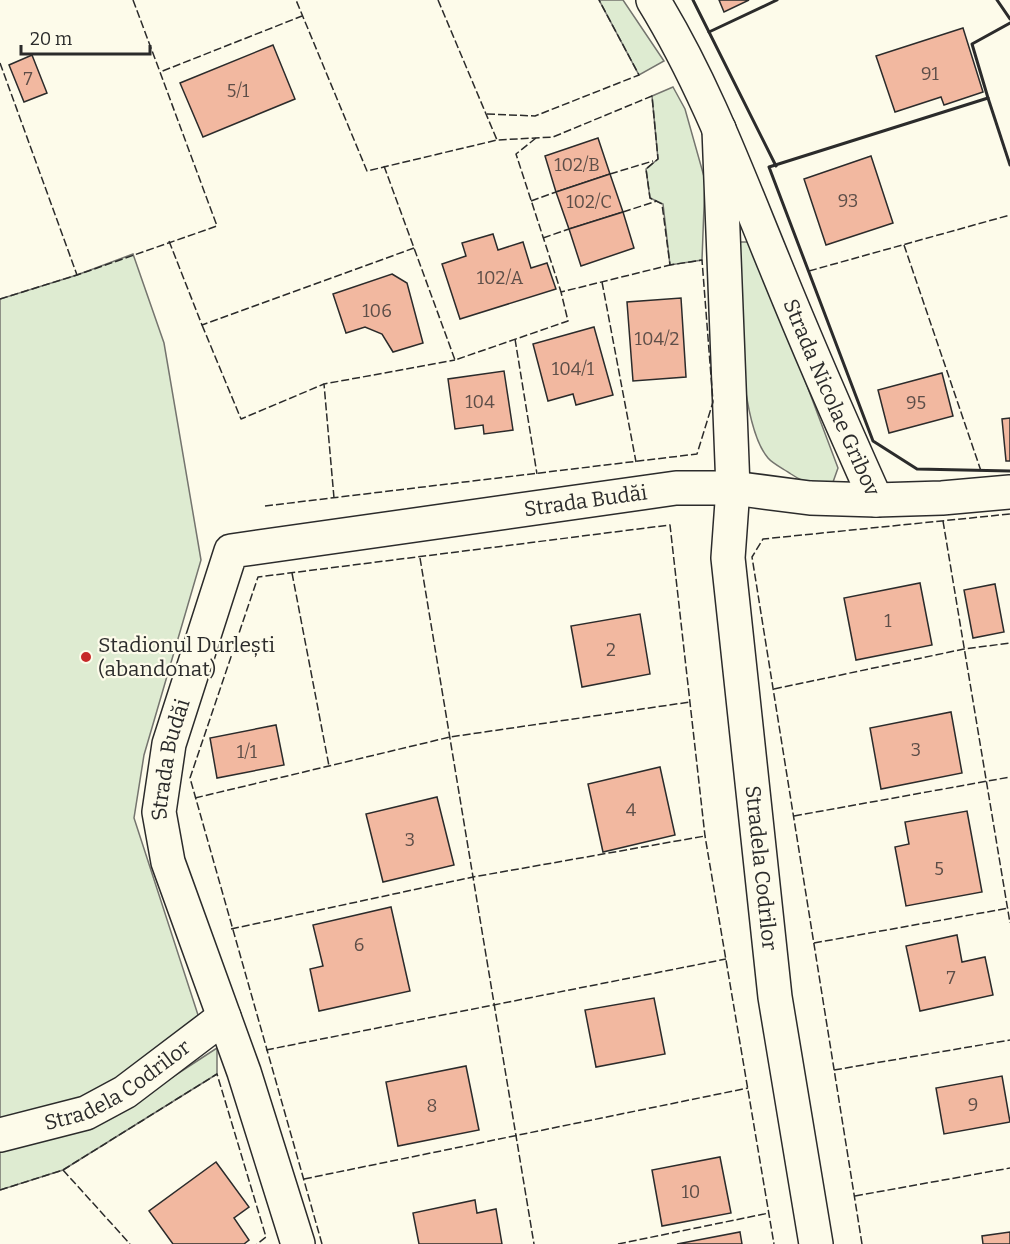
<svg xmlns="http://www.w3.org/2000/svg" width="1010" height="1244" font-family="Bitter,serif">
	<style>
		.green { fill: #deebd1; stroke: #74746e; stroke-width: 1.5 }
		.building { fill: #f2b8a0; stroke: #2b2b2b; stroke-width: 1.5 }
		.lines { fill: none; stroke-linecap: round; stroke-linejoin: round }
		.minor-casing { stroke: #2b2b2b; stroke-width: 36 }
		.minor { stroke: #fdfbea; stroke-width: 33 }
		.fence { stroke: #2b2b2b; stroke-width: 1.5; stroke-dasharray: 8 3; stroke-linecap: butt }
		.wall { stroke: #2b2b2b; stroke-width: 3 }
		.poi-dot { fill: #c62828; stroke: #fdfbea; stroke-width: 2 }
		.labels { text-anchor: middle; stroke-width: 4.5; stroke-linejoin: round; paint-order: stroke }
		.number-label { font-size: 18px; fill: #5d4e48 }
		.street-label { font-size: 21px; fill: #2b2b2b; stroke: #fdfbea }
		.poi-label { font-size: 21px; fill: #2b2b2b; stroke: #fdfbea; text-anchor: start }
	</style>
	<rect width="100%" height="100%" fill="#fdfbea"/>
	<!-- green -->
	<g class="green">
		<path d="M599,0H623L664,61L639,75Z"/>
		<path d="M673,87L685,109L705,180L702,260L670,265L663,204L650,198L646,169L658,159L652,96Z"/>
		<path d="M741,242H753L838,468L833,482C816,486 806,484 791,474C784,469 773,464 768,458C738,423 738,294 736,247Z"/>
		<path d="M133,254L164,343L201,560L144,755L134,818L199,1018L120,1080L81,1099L0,1118V299L77,275Z"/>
		<path d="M217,1048V1074L63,1170L0,1190V1149L148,1093Z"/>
	</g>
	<!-- building -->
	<g class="building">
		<path d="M719,0H749L724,12Z"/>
		<path d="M963,28L983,92L944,105L941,97L895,112L876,56Z"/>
		<path d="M273,45L295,99L203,137L180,83Z"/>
		<path d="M32,55L47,93L24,102L9,65Z"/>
		<path d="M598,138L610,174L556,192L545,156Z"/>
		<path d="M871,156L893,223L826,245L804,179Z"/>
		<path d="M610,174L623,212L569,229L556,192Z"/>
		<path d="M623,212L634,248L581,266L569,229Z"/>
		<path d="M493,234L498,250L523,242L531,268L547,263L556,289L460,319L442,264L466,256L462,243Z"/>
		<path d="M392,274L407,283L423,343L393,352L382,334L365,327L346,333L333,294Z"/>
		<path d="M681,298L686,377L633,381L627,302Z"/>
		<path d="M594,327L613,395L576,405L573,394L548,401L533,344Z"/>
		<path d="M504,371L513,430L484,434L483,425L455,429L448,379Z"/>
		<path d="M942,373L953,416L889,433L878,390Z"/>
		<path d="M1010,418V461H1006L1002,419Z"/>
		<path d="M920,583L932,645L856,660L844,598Z"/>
		<path d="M995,584L1004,632L973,638L964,590Z"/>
		<path d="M640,614L650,674L582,687L571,626Z"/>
		<path d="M951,712L962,773L881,789L870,728Z"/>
		<path d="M276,725L284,765L217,778L210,738Z"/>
		<path d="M660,767L675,835L603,852L588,784Z"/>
		<path d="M437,797L454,865L383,882L366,814Z"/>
		<path d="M967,811L982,892L906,906L895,847L909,844L905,822Z"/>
		<path d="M391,907L410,991L319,1011L310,969L323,966L313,925Z"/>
		<path d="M957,935L962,962L985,957L993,995L920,1011L906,946Z"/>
		<path d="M654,998L665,1054L596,1067L585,1010Z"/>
		<path d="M466,1066L479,1130L398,1146L386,1082Z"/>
		<path d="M1002,1076L1010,1122L944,1134L936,1088Z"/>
		<path d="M720,1157L731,1213L662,1226L652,1170Z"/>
		<path d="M216,1162L249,1207L234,1218L249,1240L244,1244H173L149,1211Z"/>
		<path d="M475,1200L477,1213L496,1209L502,1244H419L413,1213Z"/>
		<path d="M740,1232L742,1244H677Z"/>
		<path d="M1010,1232V1244H983L982,1236Z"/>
	</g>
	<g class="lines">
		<!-- minor casing -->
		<g class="minor-casing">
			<g id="minor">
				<path id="s1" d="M653,0C704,83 738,175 775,265C807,344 841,422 876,500"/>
				<path id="s2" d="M719,129L733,488L728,558L775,997L816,1244"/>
				<path id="s3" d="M0,1135L86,1113L125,1092L224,1017"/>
				<path id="s4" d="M298,1244L244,1072L168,862L159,812L169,744L231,551L676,488H733L810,498L876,500L942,498L1010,492"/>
			</g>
		</g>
		<!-- minor -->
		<use href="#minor" class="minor"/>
		<!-- fence -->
		<g class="fence">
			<path d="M133,0L160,72"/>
			<path d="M438,0L497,140"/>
			<path d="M0,63L77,275"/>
			<path d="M487,114L535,116L639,75L599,0"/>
			<path d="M536,138L516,154L561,292"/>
			<path d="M384,166L455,360L568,321L561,292L670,265"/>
			<path d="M610,174L653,161"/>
			<path d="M531,201L556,192"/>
			<path d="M623,212L657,201"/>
			<path d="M543,238L569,229"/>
			<path d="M169,241L202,325L414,248"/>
			<path d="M904,245L981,471"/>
			<path d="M809,271L1010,215"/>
			<path d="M602,282L636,462"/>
			<path d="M0,299L77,275L217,226L160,72L302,16"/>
			<path d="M202,325L241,419L324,384"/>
			<path d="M515,339L537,474"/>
			<path d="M334,498L324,384L455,360"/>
			<path d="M265,506L697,454L713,402L702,260L670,265L662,204L650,198L646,169L658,159L652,96L553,137L497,140L367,171L296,0"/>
			<path d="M943,521L1010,923"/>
			<path d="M420,558L534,1244"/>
			<path d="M292,573L329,766"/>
			<path d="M774,689L964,649L1010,643"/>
			<path d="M195,798L450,737L690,702"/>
			<path d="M794,816L1010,777"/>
			<path d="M231,929L473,877L705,836"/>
			<path d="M814,943L1009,908"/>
			<path d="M266,1050L726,959"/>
			<path d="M834,1070L1010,1040"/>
			<path d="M63,1170L130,1244"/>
			<path d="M304,1179L748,1088"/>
			<path d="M0,1190L63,1170L217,1074L266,1237L257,1244"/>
			<path d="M855,1196L1010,1168"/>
			<path d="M322,1244L190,778L258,577L670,525L705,836L774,1244"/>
			<path d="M618,1244L769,1213"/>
			<path d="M862,1244L752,557L763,539L1010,514"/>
		</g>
		<!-- wall -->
		<g class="wall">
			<path d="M693,0L776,166"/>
			<path d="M997,0L1010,19"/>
			<path d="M1010,23L972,44L988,98L769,167L873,441L917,469L1010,471"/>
			<path d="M709,32L777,0"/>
			<path d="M988,98L1010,165"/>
		</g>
	</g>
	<!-- markers -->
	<circle class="poi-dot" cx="86" cy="657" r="6"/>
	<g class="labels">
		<!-- number labels -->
		<g class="number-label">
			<text x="930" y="80">91</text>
			<text x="28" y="85">7</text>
			<text x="238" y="97">5/1</text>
			<text x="577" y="171">102/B</text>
			<text x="848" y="207">93</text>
			<text x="589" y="208">102/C</text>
			<text x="500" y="284">102/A</text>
			<text x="377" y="317">106</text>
			<text x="657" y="345">104/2</text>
			<text x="573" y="375">104/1</text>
			<text x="480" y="408">104</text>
			<text x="916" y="409">95</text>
			<text x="888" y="627">1</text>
			<text x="611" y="656">2</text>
			<text x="916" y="756">3</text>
			<text x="247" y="758">1/1</text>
			<text x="631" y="816">4</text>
			<text x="410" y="846">3</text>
			<text x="939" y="875">5</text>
			<text x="359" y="951">6</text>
			<text x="951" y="984">7</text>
			<text x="973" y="1111">9</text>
			<text x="432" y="1112">8</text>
			<text x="691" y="1198">10</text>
		</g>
		<!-- street labels -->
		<g class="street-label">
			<text dy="7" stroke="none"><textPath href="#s1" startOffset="436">Strada Nicolae Gribov</textPath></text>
			<text dy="7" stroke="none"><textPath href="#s4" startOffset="1084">Strada Budăi</textPath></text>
			<text dy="7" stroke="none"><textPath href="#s4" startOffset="508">Strada Budăi</textPath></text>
			<text dy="7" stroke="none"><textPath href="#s2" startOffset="741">Stradela Codrilor</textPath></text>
			<text dy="7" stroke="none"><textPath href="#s3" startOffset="129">Stradela Codrilor</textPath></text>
		</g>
		<!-- poi labels -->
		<g class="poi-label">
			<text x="98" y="652">Stadionul Durlești<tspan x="98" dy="24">(abandonat)</tspan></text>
		</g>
	</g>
	<!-- scale -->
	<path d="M21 45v9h129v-9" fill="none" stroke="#2b2b2b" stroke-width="3"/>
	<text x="30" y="45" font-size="18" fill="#2b2b2b" stroke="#fdfbea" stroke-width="4.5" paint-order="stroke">20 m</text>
</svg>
